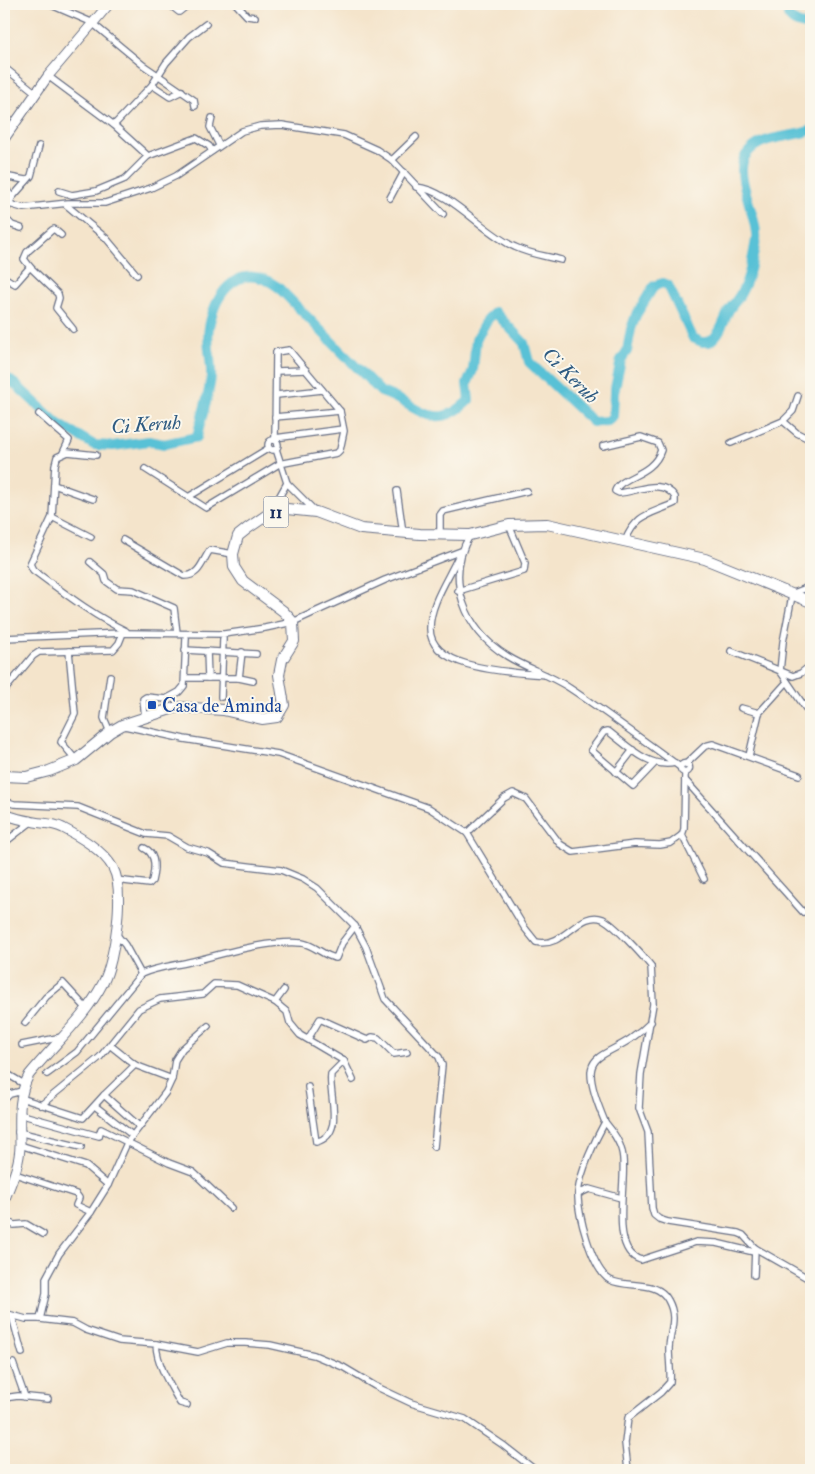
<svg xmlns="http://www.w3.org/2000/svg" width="815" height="1474" font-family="'IM FELL Double Pica',serif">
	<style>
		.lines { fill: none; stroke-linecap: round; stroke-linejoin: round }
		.river { stroke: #59c1d6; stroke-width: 10 }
		.street-casing { stroke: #676e84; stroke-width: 8 }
		.secondary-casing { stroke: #676e84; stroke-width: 11 }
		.highway-casing { stroke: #676e84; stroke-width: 12 }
		.street { stroke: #fff; stroke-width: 5.5 }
		.secondary { stroke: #fff; stroke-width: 9 }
		.highway { stroke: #fff; stroke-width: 10 }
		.transit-dot { fill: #1a4fb4; stroke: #fbf7ec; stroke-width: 2 }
		.labels { text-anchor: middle; stroke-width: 4; stroke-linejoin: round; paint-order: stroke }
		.shield { fill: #fbf7ec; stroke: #5e6b89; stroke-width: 1 }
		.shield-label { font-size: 18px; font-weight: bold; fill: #1b2f5e }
		.transit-label { font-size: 19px; fill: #164399; stroke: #fbf7ec; text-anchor: start }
		.water-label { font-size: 20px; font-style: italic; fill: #2e5b82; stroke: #fbf7ec }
	</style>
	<rect width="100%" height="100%" fill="#fbf7ec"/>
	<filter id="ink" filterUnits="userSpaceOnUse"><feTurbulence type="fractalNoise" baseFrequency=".02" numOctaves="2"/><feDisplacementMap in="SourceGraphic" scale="10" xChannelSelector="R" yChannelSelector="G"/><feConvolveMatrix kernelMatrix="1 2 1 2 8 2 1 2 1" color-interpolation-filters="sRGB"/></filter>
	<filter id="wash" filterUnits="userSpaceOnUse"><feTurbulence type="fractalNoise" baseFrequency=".0096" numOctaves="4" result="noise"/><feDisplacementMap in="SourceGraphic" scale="20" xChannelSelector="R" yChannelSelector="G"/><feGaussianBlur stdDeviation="1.12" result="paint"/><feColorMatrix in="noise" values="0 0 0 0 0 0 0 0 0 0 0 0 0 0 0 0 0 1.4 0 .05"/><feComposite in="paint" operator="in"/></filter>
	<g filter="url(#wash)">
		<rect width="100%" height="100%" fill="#f4e4cb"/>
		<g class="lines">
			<!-- river -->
			<g class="river">
				<path d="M792,4L788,15C793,24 803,25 811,26"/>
				<path d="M4,376L15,384L57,423L94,445L113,446L149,441L164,444L197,437C201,417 209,397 211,377C212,360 206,344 209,327C216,290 241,260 278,287L381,392C417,403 433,436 469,400L467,384L473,370L476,340L487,320L495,312L524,343L529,362L593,422L608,421L613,416L614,393L621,360L627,351L631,329L636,315L654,286L663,283L668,285L693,338L702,342H709C721,334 723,322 729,310C733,304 739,298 742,291C750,276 753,257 756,240C759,218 732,174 746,155C761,134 790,139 811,130"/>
			</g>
		</g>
	</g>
	<g filter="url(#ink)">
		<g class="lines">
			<!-- street casing -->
			<g class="street-casing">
				<g id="street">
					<path d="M49,4L91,22L143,65L194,100L195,106"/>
					<path d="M169,4L179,12L189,4"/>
					<path d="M236,4L247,16L255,17"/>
					<path d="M5,68L36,93"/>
					<path d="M48,76L114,125L152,85L166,63L189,37L206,24"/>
					<path d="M152,85L170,97L182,91"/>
					<path d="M212,118L210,127L219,145"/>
					<path d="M114,125L148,156"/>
					<path d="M392,160L416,137"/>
					<path d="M4,176L25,180"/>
					<path d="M416,187C450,190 483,233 515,247C529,254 546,256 561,260"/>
					<path d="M59,191L72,195L96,191L125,179L148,156L196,138L209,146L212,151"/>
					<path d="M390,198L404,172"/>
					<path d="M9,201L31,176L39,146"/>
					<path d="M6,203L23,208L68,203H105L151,188L176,176L242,131L260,126L282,125L344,135L377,150L392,160L443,214"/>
					<path d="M65,204L106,238L137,275"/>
					<path d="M4,217L12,225L21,228"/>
					<path d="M30,267L58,294L59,298L56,308L73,329"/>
					<path d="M4,277L15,284L30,267L24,259L27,252L52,230L54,229L61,235"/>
					<path d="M276,371L306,370"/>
					<path d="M277,395L322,390"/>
					<path d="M39,414L69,440L63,453"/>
					<path d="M275,417L340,411"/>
					<path d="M783,421L793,411L798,396"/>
					<path d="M275,438L343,429"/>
					<circle cx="273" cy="445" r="5"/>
					<path d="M731,443L783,421L797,433L811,440"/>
					<path d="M603,446L641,437L658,443L661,450C653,476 620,476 615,491L619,493C637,492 662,477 675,497V503C649,515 637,513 625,541"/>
					<path d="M96,455L68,452L57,457L55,465L52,517L30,564L33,570C63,592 92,615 126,631"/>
					<path d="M145,469L206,508L279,464L337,453L340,450L344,431L340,411L289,350L276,352L275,440"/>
					<path d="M287,483L314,510"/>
					<path d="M54,485L93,499"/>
					<path d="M397,491L403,533"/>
					<path d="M190,496L269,448"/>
					<path d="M270,513L287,483L276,449"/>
					<path d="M52,517L91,537"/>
					<path d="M440,535V515L443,511L527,491"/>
					<path d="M470,535C444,579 465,630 507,656C526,668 548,674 568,687C606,712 643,740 680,767"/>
					<path d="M123,540L184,576C200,576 202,561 210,550L233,554"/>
					<path d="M458,557C448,579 430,604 430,628C429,671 515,672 545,675"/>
					<path d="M90,562L104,574L106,581L117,589L133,590L174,608L177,633"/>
					<path d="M458,591L524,571L525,563L509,525"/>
					<path d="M791,594L804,589L811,584"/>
					<path d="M792,596L783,642L780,671L811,716"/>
					<path d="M4,638L123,633L224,634L265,628L293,622L385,580L461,551"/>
					<path d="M185,650L256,654"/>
					<path d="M69,651L75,714L61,742L76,760"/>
					<path d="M207,651L208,678"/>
					<path d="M731,651L793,676L801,673L811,665"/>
					<path d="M185,678H239L253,681"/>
					<path d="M239,678L242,652"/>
					<path d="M4,691L33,656L39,652L113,650L119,643L123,633"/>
					<path d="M221,697L223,639"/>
					<path d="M741,708L759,713L787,682"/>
					<path d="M145,717L143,699L146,697L166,699L179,692L184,686L186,638"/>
					<path d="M125,726L184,739L278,754L429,808L467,833L524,927L536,942C565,949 579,909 603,919C615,925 642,955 651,966L653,1004L641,1074L639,1108L648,1132L652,1208L654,1215L659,1219L668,1222L738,1233L743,1235L755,1248L754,1275"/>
					<path d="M110,732L104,718L110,676"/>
					<path d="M749,756L759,713"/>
					<circle cx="685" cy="768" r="4.5"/>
					<path d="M654,764L633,786L591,750L604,732L608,731C628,746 649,769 675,763"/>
					<path d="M686,764L705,746L713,744L799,775"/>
					<path d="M616,772L633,750"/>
					<path d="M685,780L803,912"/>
					<path d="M4,801L14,804L78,807L146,834L168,836L187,847L208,853L224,863L281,870L303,879L317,888L355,926L342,943L336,958C323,956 315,945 302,943C266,940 223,954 189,962C172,966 157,967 141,974L77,1052L47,1074"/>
					<path d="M467,833L504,798L513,793L526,799L560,844L573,852L635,844L660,845L671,843L682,835L684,829L685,773"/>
					<path d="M682,835L704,879"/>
					<path d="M4,843L31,822"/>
					<path d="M116,880L149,884L152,881C155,869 157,854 144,848"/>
					<path d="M355,926L366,947L385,999L439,1057L442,1065L434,1147"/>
					<path d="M117,935L125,945L141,974"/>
					<path d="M275,1002L287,1012L290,1023L300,1035L344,1061L353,1080"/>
					<path d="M25,1023L46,997L63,983L86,1008"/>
					<path d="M308,1039L320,1019L367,1040L372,1037L378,1038L394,1054L407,1052"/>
					<path d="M22,1045L62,1037"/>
					<path d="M111,1046L135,1065L172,1079"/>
					<path d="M135,1065L104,1095L139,1126"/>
					<path d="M4,1072L24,1084"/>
					<path d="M308,1087L316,1142C346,1134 328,1095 331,1074L344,1061"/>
					<path d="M21,1098L83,1118L104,1095"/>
					<path d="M4,1100L10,1094L22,1091"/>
					<path d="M41,1105L100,1057L139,1009L160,999L203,994L214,984L237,985L275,1002L284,990"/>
					<path d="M95,1106L132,1135"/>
					<path d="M19,1114L99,1136L101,1129L169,1163L193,1172L231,1208"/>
					<path d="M605,1122C611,1129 620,1142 622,1152C629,1177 607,1250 641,1260L696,1242L716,1243L754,1252"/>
					<path d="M18,1132L81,1147"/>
					<path d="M20,1145L86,1166L108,1185"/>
					<path d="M15,1174L76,1194L79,1198L76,1205L91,1212"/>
					<path d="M578,1194L589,1189L621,1198"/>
					<path d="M4,1220L14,1225L26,1224L43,1234"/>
					<path d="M755,1248L811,1280"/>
					<path d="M4,1313L26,1319H40L73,1323L86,1330L119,1341L156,1344C157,1365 170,1385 180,1403L187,1405"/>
					<path d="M12,1316L22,1353"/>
					<path d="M40,1319L46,1294V1278L59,1254L91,1212L108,1185L127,1143L166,1092L172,1079L175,1060L182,1049L208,1026"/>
					<path d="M156,1344L198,1352L227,1343H245L270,1345L314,1355L343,1367L375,1386L411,1403L465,1419L503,1445L535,1470"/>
					<path d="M13,1363L25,1397"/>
					<path d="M4,1398L18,1396L48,1399"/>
					<path d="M628,1470L625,1443L628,1418L661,1392L670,1382C671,1371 669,1360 669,1348C670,1330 678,1318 668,1300C657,1279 628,1289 610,1280C592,1270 577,1212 578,1193C580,1172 595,1140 605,1122C570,1039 606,1068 651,1022"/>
				</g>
			</g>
			<!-- secondary casing -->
			<g class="secondary-casing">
				<g id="secondary">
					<path d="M4,139L48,76L109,4"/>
					<path d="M4,188L10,198L4,211"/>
					<path d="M4,814C12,817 21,820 30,821C41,824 51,822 63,828C80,837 103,850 113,868C125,890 115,961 103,983C85,1018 53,1045 29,1075C17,1098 20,1120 20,1145C20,1164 11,1183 4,1201"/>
				</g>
			</g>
			<!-- highway casing -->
			<g class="highway-casing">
				<path id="highway" d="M4,776L26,777L49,771L76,760L110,732L122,725L177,707L223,710L262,719L277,717L284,705L279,675L282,660L294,641L293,622L283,611L243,581L234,567L233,554L238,536L248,528L270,513L287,509L316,512L361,529L420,534L470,535L509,525L547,524L705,559L811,602"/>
			</g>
			<!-- street -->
			<use href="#street" class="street"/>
			<!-- secondary -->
			<use href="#secondary" class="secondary"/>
			<!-- highway -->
			<use href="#highway" class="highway"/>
		</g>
	</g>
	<!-- markers -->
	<rect class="transit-dot" x="147" y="700" width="10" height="10" rx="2.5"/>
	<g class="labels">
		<!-- shield labels -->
		<rect class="shield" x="263.5" y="496.5" width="25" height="31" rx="4"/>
		<g class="shield-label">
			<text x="276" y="518">11</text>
		</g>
		<!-- transit labels -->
		<g class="transit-label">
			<text x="162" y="712">Casa de Aminda</text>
		</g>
		<!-- water labels -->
		<g class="water-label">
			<text transform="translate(571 375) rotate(45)" y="7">Ci Keruh</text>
			<text transform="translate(146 424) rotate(-4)" y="7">Ci Keruh</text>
		</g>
	</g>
	<!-- margin -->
	<rect width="815" height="1474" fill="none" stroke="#fbf7ec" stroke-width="20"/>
</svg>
